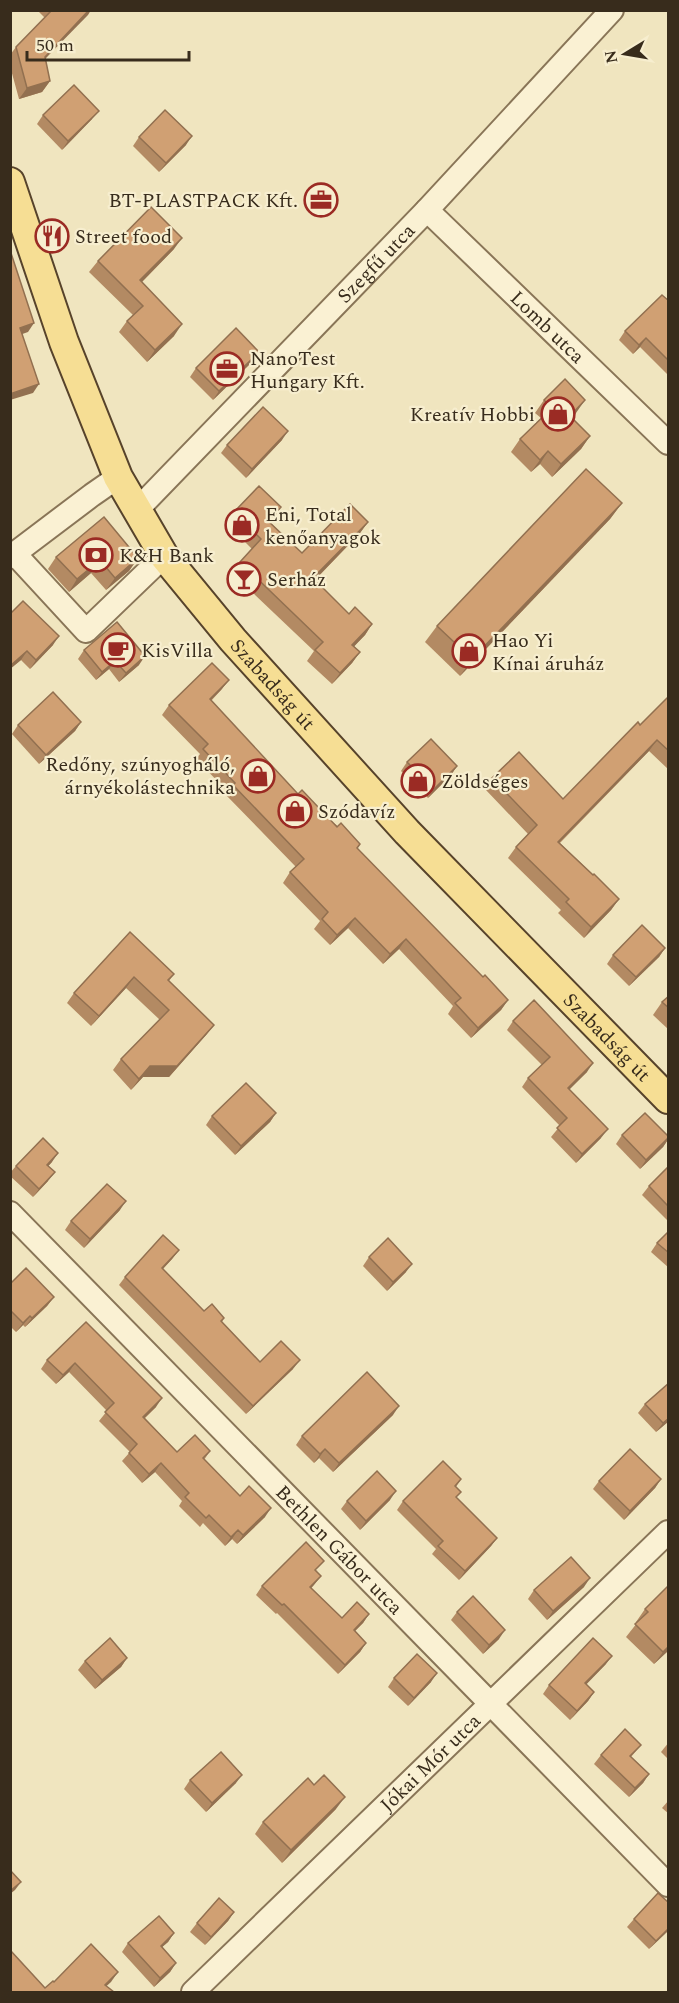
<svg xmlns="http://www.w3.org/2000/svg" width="679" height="2003" font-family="Spectral,serif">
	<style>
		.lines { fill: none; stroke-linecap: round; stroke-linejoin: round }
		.minor-casing { stroke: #897557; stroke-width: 26 }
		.major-casing { stroke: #57432b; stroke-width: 32 }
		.minor { stroke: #faf1d3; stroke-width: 22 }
		.major { stroke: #f6de94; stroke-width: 28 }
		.wall { fill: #b38a63 }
		.shaded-wall { fill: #927050 }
		.building { fill: #d0a073; stroke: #927050; stroke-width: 1.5 }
		.labels { text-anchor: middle; stroke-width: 4.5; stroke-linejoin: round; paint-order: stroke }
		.poi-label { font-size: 20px; fill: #382c1c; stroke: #f7eecf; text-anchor: start }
		.street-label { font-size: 20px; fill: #382c1c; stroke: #f7eecf }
	</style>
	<rect width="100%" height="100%" fill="#f0e5bf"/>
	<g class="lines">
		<!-- minor casing -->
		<g class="minor-casing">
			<g id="minor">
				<path id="s1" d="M427,210L668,443"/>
				<path id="s2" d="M136,511L427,210L612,10"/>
				<path d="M15,554L86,631L164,556"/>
				<path d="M10,557L92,495L118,477"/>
				<path id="s3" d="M10,1213L668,1885"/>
				<path id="s4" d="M193,1992L668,1532"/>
			</g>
		</g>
		<!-- major casing -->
		<g class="major-casing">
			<g id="major">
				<path id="s5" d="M10,182L64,342L118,477L164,556L233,640L407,832L668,1099"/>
			</g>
		</g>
		<!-- minor -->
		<use href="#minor" class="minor"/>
		<!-- major -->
		<use href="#major" class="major"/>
	</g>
	<!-- wall -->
	<g class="wall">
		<path d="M37,10H91L45,59L50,81L42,92L19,99L10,66V55L16,47L45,18Z"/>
		<path d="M43,115L92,119L62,150L37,124Z"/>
		<path d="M139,137L186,145L159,172L133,146Z"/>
		<path d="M174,249L142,282L174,336L147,362L119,332L127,321L133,315L89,272L98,261Z"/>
		<path d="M669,301V376L640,347L633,354L619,340L625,331Z"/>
		<path d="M259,352L253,361L213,400L190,377L196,368Z"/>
		<path d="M544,400L576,413L572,418L590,436L581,449L552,477L540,464L531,472L511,452L520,439L541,418L535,413Z"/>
		<path d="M282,440L246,478L221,453L227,445Z"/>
		<path d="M622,503L610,519L460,676L425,642L437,626Z"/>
		<path d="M234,512L274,518L270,522L302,553L368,522L360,533L315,580L349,614L372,624L365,635L354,646L360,652L352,663L332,684L307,661L314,651L232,573L240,562L252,549L226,523Z"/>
		<path d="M56,557L138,558L129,571L106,590L91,573L69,592L48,569Z"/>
		<path d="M10,614L53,645L30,669L21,660L10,669Z"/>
		<path d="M84,650L139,665L119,682L109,669L96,680L78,659Z"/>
		<path d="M229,680L221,690L211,701L298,794L360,844L357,848L483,977L508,1000L501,1010L471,1038L448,1014L453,1006L399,949L383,964L348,928L330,945L314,929L320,921L283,883L290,872L296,867L226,795L228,792L196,759L200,754L162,715L169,705Z"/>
		<path d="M669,696V770L649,751L560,843L619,899L611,910L584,938L558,913L561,910L508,858L516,847L528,834L485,789L492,778L563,799L640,725Z"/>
		<path d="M81,722L75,731L39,764L12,734L18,725Z"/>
		<path d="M407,762L457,766L451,775L428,798L401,771Z"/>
		<path d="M130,932L174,974L169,981L214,1025L206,1035L169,1077H143L131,1090L113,1070L121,1059L160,1020L126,988L91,1026L67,1003L74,993Z"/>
		<path d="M665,948L659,957L629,986L607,964L613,955Z"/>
		<path d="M669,996V1030L653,1015L662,1002Z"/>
		<path d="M513,1021L587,1072L569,1089L601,1138L576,1163L551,1137L560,1126L522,1087L528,1078L542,1065L507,1030Z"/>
		<path d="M276,1113L270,1122L235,1155L206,1125L212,1116Z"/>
		<path d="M622,1135L669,1138L663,1147L640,1169L616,1144Z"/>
		<path d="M52,1162L48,1166V1181L33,1197L10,1176V1173L16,1166Z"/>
		<path d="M669,1169V1222L642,1195L649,1186Z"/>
		<path d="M120,1210L84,1248L65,1230L71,1221Z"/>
		<path d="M669,1231V1268L651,1252L657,1243Z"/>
		<path d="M179,1250L172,1259L163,1269L204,1311L224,1318L222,1322L260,1362L293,1369L246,1414L119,1285L125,1277Z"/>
		<path d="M369,1257L406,1272L387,1291L363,1266Z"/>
		<path d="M10,1284L54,1297L47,1306L25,1327L23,1325L16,1332L10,1326Z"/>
		<path d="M86,1322L156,1407L145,1418L177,1452L210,1451L204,1460L240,1496L265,1517L237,1544L232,1539L225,1546L203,1523L200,1527L179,1506L182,1501L155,1472L142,1483L122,1461L130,1452L99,1421L107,1411L69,1372L56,1384L41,1369L47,1360Z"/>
		<path d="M669,1383V1421L656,1432L638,1413L645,1404Z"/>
		<path d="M393,1415L333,1472L319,1458L314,1463L296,1445L302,1436Z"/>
		<path d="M461,1479L456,1487L457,1498L497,1538L491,1546L459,1580L432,1554L436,1549L397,1510L403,1501Z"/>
		<path d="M661,1479L655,1488L624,1520L593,1489L599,1481Z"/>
		<path d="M390,1500L360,1530L341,1509L347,1501Z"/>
		<path d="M318,1570L316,1571L321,1576L311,1588L342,1618L369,1614L363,1623L355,1631L366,1643L360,1652L338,1674L277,1613L276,1614L256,1595L262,1586Z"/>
		<path d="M669,1585V1650L654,1664L626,1637L637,1623L636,1622L645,1609Z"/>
		<path d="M584,1587L547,1620L528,1599L534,1590Z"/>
		<path d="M457,1612L499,1639L483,1654L451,1620Z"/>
		<path d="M127,1658L121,1667L95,1689L78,1670L85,1661Z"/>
		<path d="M606,1664L586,1684L594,1692L588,1701L570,1720L543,1694L549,1685Z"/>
		<path d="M394,1678L431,1682L408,1706L388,1687Z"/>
		<path d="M669,1742V1760L661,1752Z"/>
		<path d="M641,1745L631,1757L649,1774L643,1783L629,1797L594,1764L601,1755Z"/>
		<path d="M190,1780L236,1783L206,1812L184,1789Z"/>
		<path d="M669,1800V1814L662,1808Z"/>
		<path d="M336,1809L282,1863L255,1834L263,1822Z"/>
		<path d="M234,1912L228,1921L205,1945L190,1932L197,1923Z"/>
		<path d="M634,1919L669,1930L649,1949L627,1927Z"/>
		<path d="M174,1933L168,1942L162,1947L176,1963L170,1972L154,1987L122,1952L128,1943Z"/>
	</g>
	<!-- shaded-wall -->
	<g class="shaded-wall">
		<path d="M89,10H91L88,15L37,67L45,57Z"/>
		<path d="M50,81L42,92L19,99L27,88Z"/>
		<path d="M99,111L92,119L62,150L68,141Z"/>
		<path d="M192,136L186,145L159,172L166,163Z"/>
		<path d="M182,238L174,249L132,292L140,280Z"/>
		<path d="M34,323L28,332L14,337L20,328Z"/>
		<path d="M182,324L174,336L147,362L155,350Z"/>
		<path d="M646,338L640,347L633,354L639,345Z"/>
		<path d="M259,352L253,361L213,400L219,391Z"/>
		<path d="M39,384L33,393L10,400V394Z"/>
		<path d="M585,400L576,413L561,428L570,416Z"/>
		<path d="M288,431L282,440L246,478L252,469Z"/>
		<path d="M590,436L581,449L552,477L561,464Z"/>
		<path d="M548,451L540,464L531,472L540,460Z"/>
		<path d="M622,503L610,519L460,676L472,659Z"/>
		<path d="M281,507L274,518L261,531L268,521Z"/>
		<path d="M368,522L360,533L306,589L313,578Z"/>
		<path d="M138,558L129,571L106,590L115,578Z"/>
		<path d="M100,560L91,573L69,592L77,579Z"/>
		<path d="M372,624L365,635L345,656L352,645Z"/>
		<path d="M59,636L53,645L30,669L36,660Z"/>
		<path d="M27,651L21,660L10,669V666Z"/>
		<path d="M360,652L352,663L332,684L340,673Z"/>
		<path d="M145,656L139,665L119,682L126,673Z"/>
		<path d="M115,661L109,669L96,680L102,672Z"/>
		<path d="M229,680L221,690L202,709L210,699Z"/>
		<path d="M81,722L75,731L39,764L46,755Z"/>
		<path d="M657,740L649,751L550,852L558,842Z"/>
		<path d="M457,766L451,775L428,798L434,789Z"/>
		<path d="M619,899L611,910L584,938L591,927Z"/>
		<path d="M355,918L348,928L330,945L337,935Z"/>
		<path d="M406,939L399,949L383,964L390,954Z"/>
		<path d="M665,948L659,957L629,986L636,977Z"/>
		<path d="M134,977L126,988L91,1026L99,1016Z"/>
		<path d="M508,1000L501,1010L471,1038L478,1028Z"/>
		<path d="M214,1025L206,1035L169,1077H143L131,1090L139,1079L150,1066Z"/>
		<path d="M593,1063L587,1072L562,1097L568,1088Z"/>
		<path d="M276,1113L270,1122L235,1155L241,1146Z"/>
		<path d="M608,1129L601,1138L576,1163L582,1154Z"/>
		<path d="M669,1138L663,1147L640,1169L646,1160Z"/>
		<path d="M58,1153L52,1162L41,1174L47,1165Z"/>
		<path d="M55,1172L48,1181L33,1197L39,1189Z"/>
		<path d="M126,1201L120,1210L84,1248L90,1239Z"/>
		<path d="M179,1250L172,1259L155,1277L162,1268Z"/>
		<path d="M412,1264L406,1272L387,1291L393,1282Z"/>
		<path d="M54,1297L47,1306L25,1327L32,1318Z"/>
		<path d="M30,1316L23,1325L16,1332L23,1323Z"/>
		<path d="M300,1360L293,1369L246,1414L253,1406Z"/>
		<path d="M75,1363L69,1372L56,1384L63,1375Z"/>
		<path d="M162,1398L156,1407L137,1425L143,1417Z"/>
		<path d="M399,1406L393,1415L333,1472L339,1463Z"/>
		<path d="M669,1418V1421L656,1432L663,1423Z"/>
		<path d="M325,1449L319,1458L314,1463L320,1454Z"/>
		<path d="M161,1463L155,1472L142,1483L149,1474Z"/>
		<path d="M661,1479L655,1488L624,1520L630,1511Z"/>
		<path d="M396,1491L390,1500L360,1530L366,1521Z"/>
		<path d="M271,1508L265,1517L237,1544L243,1535Z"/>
		<path d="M238,1530L232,1539L225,1546L231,1537Z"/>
		<path d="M497,1538L491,1546L459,1580L465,1571Z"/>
		<path d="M321,1576L314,1585L304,1596L310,1587Z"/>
		<path d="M590,1578L584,1587L547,1620L553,1611Z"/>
		<path d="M369,1614L363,1623L347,1639L354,1630Z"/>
		<path d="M505,1630L499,1639L483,1654L489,1645Z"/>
		<path d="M366,1643L360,1652L338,1674L345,1665Z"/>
		<path d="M669,1646V1650L654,1664L663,1652Z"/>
		<path d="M612,1656L606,1664L579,1692L585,1683Z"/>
		<path d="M127,1658L121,1667L95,1689L102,1680Z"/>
		<path d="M437,1673L431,1682L408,1706L414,1698Z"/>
		<path d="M594,1692L588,1701L570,1720L577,1711Z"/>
		<path d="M649,1774L643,1783L629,1797L635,1788Z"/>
		<path d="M242,1775L236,1783L206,1812L212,1803Z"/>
		<path d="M345,1797L336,1809L282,1863L291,1850Z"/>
		<path d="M21,1882L15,1890L10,1894V1891Z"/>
		<path d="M234,1912L228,1921L205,1945L211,1937Z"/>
		<path d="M669,1928V1930L649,1949L656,1941Z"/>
		<path d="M174,1933L168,1942L154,1954L161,1946Z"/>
		<path d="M176,1963L170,1972L154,1987L160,1978Z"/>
		<path d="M118,1972L111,1982L100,1992L105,1985Z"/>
	</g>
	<!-- building -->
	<g class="building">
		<path d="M52,10H89L45,57L50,81L27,88L16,47Z"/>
		<path d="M74,85L99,111L68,141L43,115Z"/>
		<path d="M165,110L192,136L166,163L139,137Z"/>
		<path d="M151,207L182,238L140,280L182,324L155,350L127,321L143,306L98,261Z"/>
		<path d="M10,250L34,323L20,328L39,384L10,394Z"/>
		<path d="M662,295L669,301V361L646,338L639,345L625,331Z"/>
		<path d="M236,328L259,352L219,391L196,368Z"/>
		<path d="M565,379L585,400L570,416L590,436L561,464L548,451L540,460L520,439L552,408L544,400Z"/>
		<path d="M263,407L288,431L252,469L227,445Z"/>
		<path d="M586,469L622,503L472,659L437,626Z"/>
		<path d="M259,486L281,507L268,521L302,553L350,504L368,522L313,578L349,614L355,607L372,624L352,645L360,652L340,673L315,650L323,642L240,562L261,539L234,512Z"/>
		<path d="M104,517L138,558L115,578L100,560L77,579L56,557Z"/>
		<path d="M23,601L59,636L36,660L27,651L10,666V614Z"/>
		<path d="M117,622L145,656L126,673L115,661L102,672L84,650Z"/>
		<path d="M212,663L229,680L210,699L298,794L302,790L337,827L341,823L360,844L357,848L483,977L485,975L508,1000L478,1028L455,1003L461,998L406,939L390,954L355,918L337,935L322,919L328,912L290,872L304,859L233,785L235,783L203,749L208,744L169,705Z"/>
		<path d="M53,692L81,722L46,755L18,725Z"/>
		<path d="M669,696V751L657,740L558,842L593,875L594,874L619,899L591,927L566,902L569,899L516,847L537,825L492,778L519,752L563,799L638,722L640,725Z"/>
		<path d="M431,739L457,766L434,789L407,762Z"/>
		<path d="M642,925L665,948L636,977L613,955Z"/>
		<path d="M130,932L174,974L168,980L214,1025L177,1066H150L139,1079L121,1059L169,1010L134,977L99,1016L74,993Z"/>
		<path d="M669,996V1008L662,1002Z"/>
		<path d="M534,1000L593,1063L568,1088L608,1129L582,1154L557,1128L567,1118L528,1078L550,1057L513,1021Z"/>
		<path d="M246,1083L276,1113L241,1146L212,1116Z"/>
		<path d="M645,1113L669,1137L646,1160L622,1135Z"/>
		<path d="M43,1138L58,1153L47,1165L55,1172L39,1189L16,1166Z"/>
		<path d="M667,1168L669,1169V1207L649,1186Z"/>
		<path d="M107,1184L126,1201L90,1239L71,1221Z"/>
		<path d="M669,1231V1253L657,1243Z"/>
		<path d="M163,1235L179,1250L162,1268L204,1311L212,1304L224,1318L221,1321L260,1362L281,1341L300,1360L253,1406L125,1277Z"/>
		<path d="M388,1238L412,1264L393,1282L369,1257Z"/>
		<path d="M26,1268L54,1297L32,1318L30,1316L23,1323L10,1310V1284Z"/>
		<path d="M86,1322L162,1398L143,1417L177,1452L195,1435L210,1451L203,1458L240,1496L249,1486L271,1508L243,1535L238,1530L231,1537L209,1515L206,1518L185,1497L189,1493L161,1463L149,1474L129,1453L137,1444L105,1412L114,1403L75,1363L63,1375L47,1360Z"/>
		<path d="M367,1372L399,1406L339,1463L325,1449L320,1454L302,1436Z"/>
		<path d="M669,1383V1418L663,1423L645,1404Z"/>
		<path d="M630,1449L661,1479L630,1511L599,1481Z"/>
		<path d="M443,1461L461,1479L455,1486L461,1492L456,1497L497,1538L465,1571L438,1546L443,1541L403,1501Z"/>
		<path d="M377,1471L396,1491L366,1521L347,1501Z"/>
		<path d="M306,1542L324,1561L315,1570L321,1576L310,1587L342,1618L357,1602L369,1614L354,1630L366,1643L345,1665L284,1604L282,1605L262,1586Z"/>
		<path d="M571,1557L590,1578L553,1611L534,1590Z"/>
		<path d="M669,1585V1646L663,1652L635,1624L648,1612L645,1609Z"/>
		<path d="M473,1596L505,1630L489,1645L457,1612Z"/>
		<path d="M110,1638L127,1658L102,1680L85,1661Z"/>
		<path d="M593,1638L612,1656L585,1683L594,1692L577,1711L549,1685Z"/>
		<path d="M417,1654L437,1673L414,1698L394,1678Z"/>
		<path d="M625,1729L641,1745L630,1756L649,1774L635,1788L601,1755Z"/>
		<path d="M221,1752L242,1775L212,1803L190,1780Z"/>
		<path d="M324,1775L345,1797L291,1850L263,1822L308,1778L314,1785Z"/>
		<path d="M10,1870L21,1882L10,1891Z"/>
		<path d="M658,1893L669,1903V1928L656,1941L634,1919Z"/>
		<path d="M219,1898L234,1912L211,1937L197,1923Z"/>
		<path d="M159,1916L174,1933L161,1946L176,1963L160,1978L128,1943Z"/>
		<path d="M91,1944L118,1972L105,1985L114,1992H10V1950L45,1988L53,1981L54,1982Z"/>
	</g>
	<!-- icons -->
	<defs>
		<g id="office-ring" transform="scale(1.725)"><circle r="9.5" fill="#f7eecf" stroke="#9b2b24" stroke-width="1.5"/><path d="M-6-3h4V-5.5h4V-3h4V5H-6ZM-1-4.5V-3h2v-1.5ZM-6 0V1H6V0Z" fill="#9b2b24"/></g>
		<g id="restaurant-ring" transform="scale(1.725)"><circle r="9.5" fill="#f7eecf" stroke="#9b2b24" stroke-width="1.5"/><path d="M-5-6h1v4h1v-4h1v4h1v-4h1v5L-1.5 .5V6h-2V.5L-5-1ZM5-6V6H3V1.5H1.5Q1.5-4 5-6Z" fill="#9b2b24"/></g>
		<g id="shop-ring" transform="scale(1.725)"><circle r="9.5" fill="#f7eecf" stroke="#9b2b24" stroke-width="1.5"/><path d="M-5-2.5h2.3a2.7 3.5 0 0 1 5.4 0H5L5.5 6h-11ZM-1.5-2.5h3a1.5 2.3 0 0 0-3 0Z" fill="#9b2b24"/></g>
		<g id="bank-ring" transform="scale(1.725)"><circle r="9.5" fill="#f7eecf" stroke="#9b2b24" stroke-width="1.5"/><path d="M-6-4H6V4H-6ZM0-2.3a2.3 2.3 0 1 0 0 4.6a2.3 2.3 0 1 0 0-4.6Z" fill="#9b2b24"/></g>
		<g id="bar-ring" transform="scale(1.725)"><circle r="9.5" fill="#f7eecf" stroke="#9b2b24" stroke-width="1.5"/><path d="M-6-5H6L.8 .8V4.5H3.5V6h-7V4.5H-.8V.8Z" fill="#9b2b24"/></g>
		<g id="cafe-ring" transform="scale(1.725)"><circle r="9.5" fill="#f7eecf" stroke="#9b2b24" stroke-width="1.5"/><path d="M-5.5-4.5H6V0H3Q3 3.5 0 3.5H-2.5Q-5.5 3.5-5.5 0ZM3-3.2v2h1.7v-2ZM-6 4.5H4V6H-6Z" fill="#9b2b24"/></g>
	</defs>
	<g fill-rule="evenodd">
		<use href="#office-ring" x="321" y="200"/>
		<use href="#restaurant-ring" x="52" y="236"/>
		<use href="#office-ring" x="227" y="369"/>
		<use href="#shop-ring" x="558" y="414"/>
		<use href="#shop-ring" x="242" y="525"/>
		<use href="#bank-ring" x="96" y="555"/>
		<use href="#bar-ring" x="244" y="579"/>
		<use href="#cafe-ring" x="118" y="650"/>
		<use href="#shop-ring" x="469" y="651"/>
		<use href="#shop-ring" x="258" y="776"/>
		<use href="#shop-ring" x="418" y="781"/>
		<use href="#shop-ring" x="295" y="811"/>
	</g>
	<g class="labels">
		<!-- poi labels -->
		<g class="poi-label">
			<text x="298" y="207" text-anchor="end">BT-PLASTPACK Kft.</text>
			<text x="75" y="243">Street food</text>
			<text x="250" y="365">NanoTest<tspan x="250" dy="23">Hungary Kft.</tspan></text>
			<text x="535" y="421" text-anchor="end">Kreatív Hobbi</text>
			<text x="265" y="521">Eni, Total<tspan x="265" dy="23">kenőanyagok</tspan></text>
			<text x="119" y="562">K&amp;H Bank</text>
			<text x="267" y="586">Serház</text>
			<text x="492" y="647">Hao Yi<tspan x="492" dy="23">Kínai áruház</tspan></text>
			<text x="141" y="657">KisVilla</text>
			<text x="235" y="771" text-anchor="end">Redőny, szúnyogháló,<tspan x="235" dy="23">árnyékolástechnika</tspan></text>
			<text x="441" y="788">Zöldséges</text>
			<text x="318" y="818">Szódavíz</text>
		</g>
		<!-- street labels -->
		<g class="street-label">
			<text dy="7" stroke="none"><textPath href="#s2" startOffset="345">Szegfű utca</textPath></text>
			<text dy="7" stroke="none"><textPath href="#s1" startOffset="168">Lomb utca</textPath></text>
			<text dy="7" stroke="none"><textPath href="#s5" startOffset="574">Szabadság út</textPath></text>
			<text dy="7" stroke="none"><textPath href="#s5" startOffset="1060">Szabadság út</textPath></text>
			<text dy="7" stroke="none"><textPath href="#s3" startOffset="471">Bethlen Gábor utca</textPath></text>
			<text dy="7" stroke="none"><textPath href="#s4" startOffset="330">Jókai Mór utca</textPath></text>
		</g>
	</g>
	<!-- border -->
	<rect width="679" height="2003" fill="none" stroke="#382c1c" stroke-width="24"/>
	<!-- north arrow -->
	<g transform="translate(625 54) rotate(259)" stroke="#f7eecf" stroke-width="4.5" paint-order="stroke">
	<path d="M0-4.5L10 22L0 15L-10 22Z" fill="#382c1c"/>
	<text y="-9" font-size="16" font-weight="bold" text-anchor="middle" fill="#382c1c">N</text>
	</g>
	<!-- scale -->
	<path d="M27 51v9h162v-9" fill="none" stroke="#382c1c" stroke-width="3"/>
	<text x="36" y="51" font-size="18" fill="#382c1c" stroke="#f7eecf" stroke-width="4.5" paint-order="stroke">50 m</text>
</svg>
